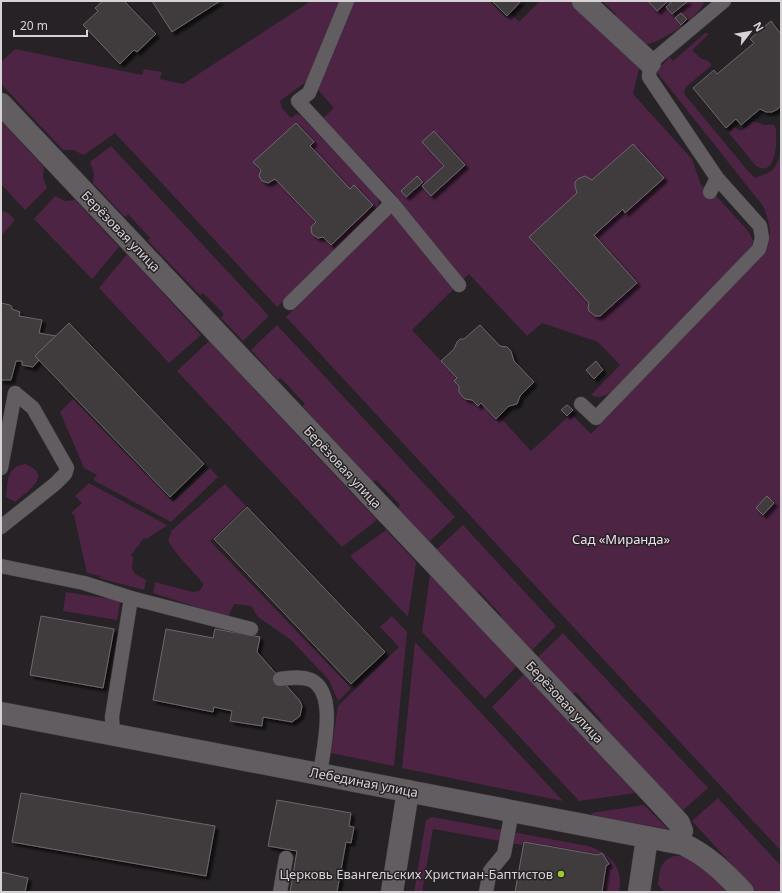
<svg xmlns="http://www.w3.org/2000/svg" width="782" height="893" font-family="'Noto Sans',sans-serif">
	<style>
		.green { fill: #4d2444 }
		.building { fill: #3f3a3e; stroke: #6d676b; filter: url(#shadow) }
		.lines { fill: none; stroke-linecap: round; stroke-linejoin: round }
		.lane-casing { stroke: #433f42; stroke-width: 15 }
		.street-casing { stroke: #433f42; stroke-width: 23 }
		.lane { stroke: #625d61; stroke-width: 14 }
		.street { stroke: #625d61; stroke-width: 22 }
		.poi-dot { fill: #9cca31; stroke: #262225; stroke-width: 1.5 }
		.labels { text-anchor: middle; stroke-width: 3; stroke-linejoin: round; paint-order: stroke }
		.street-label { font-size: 13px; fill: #d6d3d5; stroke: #262225 }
		.park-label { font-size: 13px; fill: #f2ddec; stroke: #262225 }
		.poi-label { font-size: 13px; fill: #d6d3d5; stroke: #262225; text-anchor: end }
	</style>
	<defs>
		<filter id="shadow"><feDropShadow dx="3.5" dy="3.5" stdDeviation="1" flood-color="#0009"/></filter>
	</defs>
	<rect width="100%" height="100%" fill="#262225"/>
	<!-- green -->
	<g class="green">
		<path d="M311,1H340L307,81L283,99L280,101L282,108L291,118L297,114L301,116L377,197C379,201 379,203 377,207L277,307L115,133L84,155L73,150H63L1,84V62L15,49L142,75L144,69L162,72L160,79L183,84Z"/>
		<path d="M354,1H489L506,18L511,14L519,22L540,1H574L640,65L633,94L692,159L701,185L720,200L749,232L753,241L752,247L616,388C609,394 600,400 591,395L620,365L598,342L542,323L527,336L469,274L412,330L457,378L454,381L459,386V392L462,396L465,399L472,400L478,406L481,403L495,419L499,416L531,451L571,414L591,434L765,251C774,236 769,222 763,206L656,71L670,57L673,61L705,33L709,34L692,50L700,58L708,61L712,65L686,87L684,91L685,95L748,171L755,178C759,176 764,175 768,173C777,169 780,156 781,147V851L286,317L393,212L398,200L395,194L323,118L334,108L318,90Z"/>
		<path d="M602,1H673L666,7L673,14L688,1H705C699,17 660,44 643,45L612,20L616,14Z"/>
		<path d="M1,121L44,167L43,177L47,188L25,210L1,184Z"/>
		<path d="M753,121L764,125H774L776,129C777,141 777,178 756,166L728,132L735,126L738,130H742Z"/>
		<path d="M111,146L269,316L243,341L221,318L224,314L203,293L200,295L148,241L150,238L128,214L125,217L93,183L94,173L90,162Z"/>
		<path d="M55,196L65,201L75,200L119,247L92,279L34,219Z"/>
		<path d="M1,210L8,213L15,220L1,236Z"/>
		<path d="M127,254L201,335L169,363L99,288Z"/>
		<path d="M277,325L455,517L429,542L398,508L400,505L376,480L373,482L302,406L305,404L281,378L278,380L251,350Z"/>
		<path d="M209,341L377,520L342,547L177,371Z"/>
		<path d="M73,399L173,502L210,468L218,477L171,522L93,480L97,475L84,468L60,412Z"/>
		<path d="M25,464C54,475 28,491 15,502L6,497C8,481 6,467 25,464Z"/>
		<path d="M89,483L167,525L165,527L146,539L144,538L131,555L133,557L132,568L135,574L146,580L144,590L99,578L100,576L87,573L74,515L72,514V512L82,503L75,496Z"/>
		<path d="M225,484L246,506L210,541L351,688L338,701L329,680L291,640L258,617L251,606L234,604L228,617L153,593L155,582L193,592L199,591L203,586V583C191,569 177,556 168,541L172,530Z"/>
		<path d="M463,525L556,626L532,650L500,618L502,616L479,591L477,592L436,550Z"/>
		<path d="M386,530L416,562L408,617L350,556Z"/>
		<path d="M430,575L517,666L485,699L422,632Z"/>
		<path d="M66,592L117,600L120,603L117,620L63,611Z"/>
		<path d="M392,616L407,632L394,766L331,753L338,706L399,647L380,627Z"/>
		<path d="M563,633L708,788L682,811L600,723L602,721L576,692L573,694L538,657Z"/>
		<path d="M415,642L563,801L402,768Z"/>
		<path d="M524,674L635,793L579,801L492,707Z"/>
		<path d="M718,798L781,866V892H757L692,821Z"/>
		<path d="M644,805L668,829L594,816L591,813Z"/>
		<path d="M432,817L588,846C610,854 624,866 619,892H603L607,866L599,854L523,841L522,845L433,829L422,892H414L426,820Z"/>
		<path d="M674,856H686L704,867L728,892H664L658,885C660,870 659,862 674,856Z"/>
	</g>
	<!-- building -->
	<g class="building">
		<path d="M103,1H124L156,34L137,52L134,50L120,64L83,25L98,11L95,8Z"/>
		<path d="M152,1H220L172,32Z"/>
		<path d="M492,1H521L507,16Z"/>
		<path d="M648,1H668L657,11Z"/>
		<path d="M673,1H688L672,14L666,7Z"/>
		<path d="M681,13L687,19L681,25L675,18Z"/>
		<path d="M771,21L781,34V105L778,109L772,112H766L760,109L741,125L736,119L726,128L693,88L714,70L717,74L736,58L754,43L750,39Z"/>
		<path d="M296,123L314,142L310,146L313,149L350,189L354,185L373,205L331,245L323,237L318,238L312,234L311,227L316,222L275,179L268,183L262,181L259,176L261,170L253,162Z"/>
		<path d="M434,131L465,165L431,196L422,186L444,166L422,142Z"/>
		<path d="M633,144L664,178L625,213L623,209L594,235L637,283L600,316H595L589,311L588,308L589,303L529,237L577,193L575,186V182L578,179L585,176L592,180Z"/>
		<path d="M417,176L423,182L406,197L401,191Z"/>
		<path d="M1,303L10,305L12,307V309L20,312L19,316L42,320L39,333L56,336L35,356L39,360L33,367L22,365V361H16L11,380H1Z"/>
		<path d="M69,323L204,464L170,497L35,356Z"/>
		<path d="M480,325L500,346L507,347L511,351L514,361L534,382L520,396L517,404L509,406L496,419L481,403L478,406L472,400L465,399L462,396L459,392V386L454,381L457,378L441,361L454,349L457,342L460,339H464Z"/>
		<path d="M596,361L603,370L594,379L586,370Z"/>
		<path d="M567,405L573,410L567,416L561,410Z"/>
		<path d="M767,496L774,503L763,515L756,508Z"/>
		<path d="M247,507L385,652L351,684L214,539Z"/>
		<path d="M41,616L114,629L103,688L30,675Z"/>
		<path d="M166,629L213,638L215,629L260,637L257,652L300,701L302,706L300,716L292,722L263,717L262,726L230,721L232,711L214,707L213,712L153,700Z"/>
		<path d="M21,793L215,826L206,876L12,842Z"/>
		<path d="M277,800L351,813L349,826L354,827L351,843L346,842L337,892H290L297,851L268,846Z"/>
		<path d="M524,842L598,855L602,853L609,864L606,866L602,892H515Z"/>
		<path d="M1,872L28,878L25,892H1Z"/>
	</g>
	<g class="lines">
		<!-- lane casing -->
		<g class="lane-casing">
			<g id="lane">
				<path d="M710,192L717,178"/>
				<path d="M392,203L459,285"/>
				<path d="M290,303L392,203L298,101L309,93L347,1"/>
				<path d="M581,404L596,418L759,249L762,238L760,226L717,178L649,77L650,63L724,1"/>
				<path d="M1,468L15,393L33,408L67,468L65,474L55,484L1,527"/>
				<path d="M1,566L84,583L131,598L112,717L113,735"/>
				<path d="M131,598L251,629"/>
				<path d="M280,679C290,678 301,676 311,680C338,693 323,750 320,774"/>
				<path d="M280,892L286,858"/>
				<path d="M486,892L490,871L504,854L512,811"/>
			</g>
		</g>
		<!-- street casing -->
		<g class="street-casing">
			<g id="street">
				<path d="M583,1L650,63"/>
				<path d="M1,104L655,797L679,823L682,831"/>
				<path d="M1,713L683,844C708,856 725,873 743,892"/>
				<path d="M392,892L408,791"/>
				<path d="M639,892L647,838"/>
			</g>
		</g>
		<!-- lane -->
		<use href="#lane" class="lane"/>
		<!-- street -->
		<use href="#street" class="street"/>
	</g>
	<!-- markers -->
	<circle class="poi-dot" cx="561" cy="874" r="4"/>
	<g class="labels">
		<!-- street labels -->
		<g class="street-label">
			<text transform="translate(121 231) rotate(46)" y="5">Берёзовая улица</text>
			<text transform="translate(343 467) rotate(47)" y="5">Берёзовая улица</text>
			<text transform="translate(565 702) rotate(47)" y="5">Берёзовая улица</text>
			<text transform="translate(364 782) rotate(11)" y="5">Лебединая улица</text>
		</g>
		<!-- park labels -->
		<g class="park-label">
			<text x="621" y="544">Сад «Миранда»</text>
		</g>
		<!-- poi labels -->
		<g class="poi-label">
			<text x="553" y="879">Церковь Евангельских Христиан-Баптистов</text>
		</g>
	</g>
	<!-- border -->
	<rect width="782" height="893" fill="none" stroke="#d6d3d5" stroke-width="4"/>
	<!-- north arrow -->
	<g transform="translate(750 32) rotate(59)" stroke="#262225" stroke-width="3" paint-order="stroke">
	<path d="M0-3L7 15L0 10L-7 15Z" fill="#d6d3d5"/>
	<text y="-6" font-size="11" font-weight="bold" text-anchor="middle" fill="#d6d3d5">N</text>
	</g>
	<!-- scale -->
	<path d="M14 30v6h73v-6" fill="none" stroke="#d6d3d5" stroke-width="2"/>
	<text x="20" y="30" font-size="12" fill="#d6d3d5" stroke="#262225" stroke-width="3" paint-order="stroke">20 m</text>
</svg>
